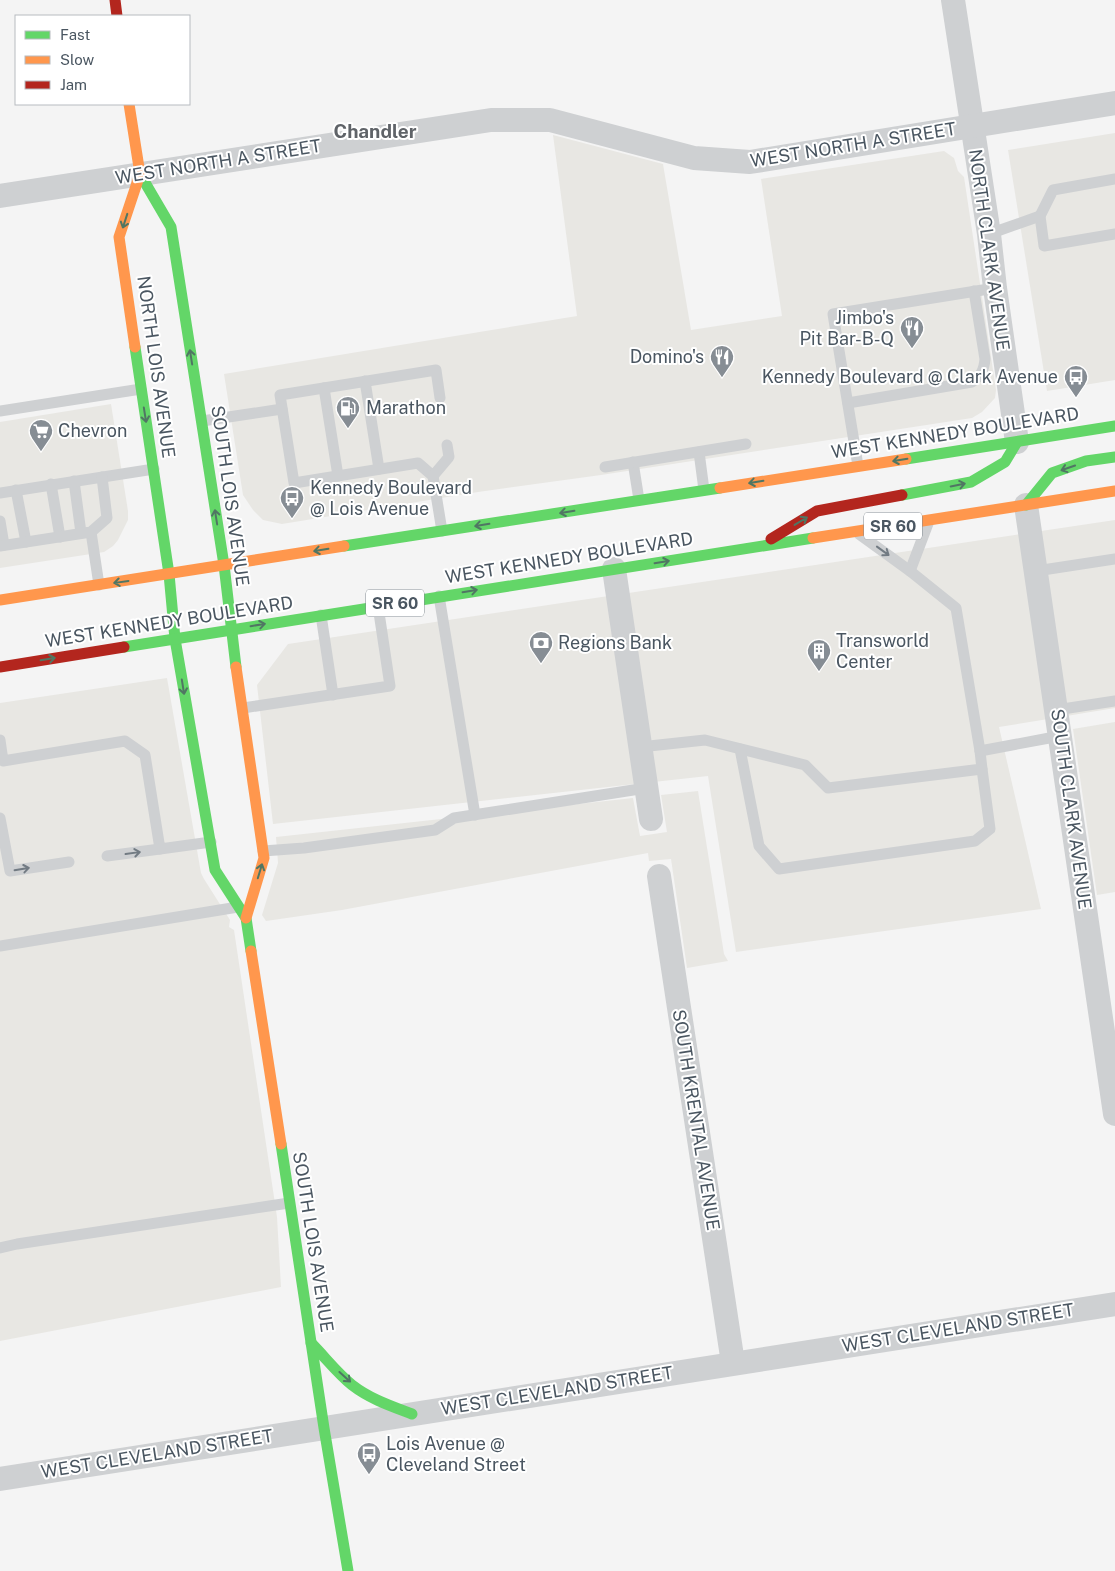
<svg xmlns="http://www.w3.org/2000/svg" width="1115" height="1571" font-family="'Public Sans',sans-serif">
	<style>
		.commercial { fill: #e8e7e3 }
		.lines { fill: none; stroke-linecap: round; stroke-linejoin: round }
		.lane { stroke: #ced0d2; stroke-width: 11 }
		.street { stroke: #ced0d2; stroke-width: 24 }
		.fast { stroke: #63d668; stroke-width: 11 }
		.slow { stroke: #ff974d; stroke-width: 11 }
		.jam { stroke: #b3261e; stroke-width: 11 }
		.oneway { stroke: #507663 }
		.oneway2 { stroke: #727b83 }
		.labels { text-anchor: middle; stroke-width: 4; stroke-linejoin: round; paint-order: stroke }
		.shield { fill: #fff; stroke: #808990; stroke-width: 1 }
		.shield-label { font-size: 16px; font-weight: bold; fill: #4a5661 }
		.street-label { font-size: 18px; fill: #4a5661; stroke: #fff }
		.poi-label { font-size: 18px; fill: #4a5661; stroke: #fff; text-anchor: start }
		.neighbourhood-label { font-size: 19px; font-weight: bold; fill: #5f6368; stroke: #fff }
	</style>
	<rect width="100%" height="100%" fill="#f4f4f4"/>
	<!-- commercial -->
	<g class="commercial">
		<path d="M1115,133V380L1047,391L1008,150Z"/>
		<path d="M553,135L663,164L691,330L782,316L761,179L944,151L954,158L958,171L964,177L996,390L995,398L982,412L972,418L601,475L478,492L282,524L263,520L253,510L243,495L224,374L577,316Z"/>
		<path d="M111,404L128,511V520L118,540L113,546L104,552L0,568V422Z"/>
		<path d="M1115,520V708L999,727L1041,909L736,952L708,776L273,824L257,685L288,644Z"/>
		<path d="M167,678L201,873L204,879L230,920L229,927L234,930L277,1217L281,1287L0,1341V703Z"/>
		<path d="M1115,722V892L1097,895L1073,729Z"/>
		<path d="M698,791L724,954L728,961L687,968L671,859L649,861L648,853L342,910L266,921L262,915L278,863L276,837L633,798L640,836L667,832L661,795Z"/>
	</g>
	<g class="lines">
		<!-- lane -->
		<g class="lane">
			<path d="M1115,179L1053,190L1040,216L1044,246L1115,234"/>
			<path d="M989,234L1040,216"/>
			<path d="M365,381L379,469"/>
			<path d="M324,388L338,476"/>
			<path d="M440,398L436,370L280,395L294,483L418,463L433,476L442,531"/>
			<path d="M848,403L972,382C981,376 984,370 985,359L974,291"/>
			<path d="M0,411L141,389"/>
			<path d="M202,421L282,409"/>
			<path d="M699,452L704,490"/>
			<path d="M633,462L639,500"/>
			<path d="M858,466L833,314L995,288"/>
			<path d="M605,467L746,444"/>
			<path d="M433,476L449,457L447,445"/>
			<path d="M74,481L81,533"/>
			<path d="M51,484L60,537"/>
			<path d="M16,490L26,542"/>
			<path d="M0,493L154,469"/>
			<path d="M0,521L4,545"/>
			<path d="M91,532L99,585"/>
			<path d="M0,546L91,532L107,518L102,477"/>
			<path d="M910,571L929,521"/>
			<path d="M1036,571L1115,559"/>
			<path d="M439,596L475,815"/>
			<path d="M321,615L333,695"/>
			<path d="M243,708L390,686L378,606"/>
			<path d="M1056,710L1115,701"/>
			<path d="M0,740L3,761L125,741L145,755L160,849L211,842"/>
			<path d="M640,747L705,740L805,765L828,788L982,769L980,751L956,608L910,571L859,534"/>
			<path d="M740,749L759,846L779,869L975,841L990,829L982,769"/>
			<path d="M980,751L1060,736"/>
			<path d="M0,818L10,871L69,862"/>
			<path d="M263,851L304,848L435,830L454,818L646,788"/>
			<path d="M107,856L160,849"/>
			<path d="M0,946L238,907"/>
			<path d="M0,1248L17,1244L289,1203"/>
		</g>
		<!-- street -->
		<g class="street">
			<path d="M953,0L989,234L995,288L1017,442"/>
			<path d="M0,196L491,120H550L694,158L750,162L1115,103"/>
			<path d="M1026,505L1115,1114"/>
			<path d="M614,569L651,819"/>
			<path d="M659,876L733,1363"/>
			<path d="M0,1479L1115,1304"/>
		</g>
		<!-- fast -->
		<g class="fast">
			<path d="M140,174L171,227L224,565L236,667"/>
			<path d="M135,347L169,574L175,639L215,870L246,918L251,951"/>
			<path d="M906,459L1115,426"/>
			<path d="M902,495L971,482L1005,462L1017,442"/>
			<path d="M1026,505L1052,473L1086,461L1115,457"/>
			<path d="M344,546L720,488"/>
			<path d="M124,647L813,538"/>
			<path d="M281,1144L324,1428L348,1571"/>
			<path d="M311,1343C325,1357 337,1373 352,1385C370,1399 391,1406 412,1414"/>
		</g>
		<!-- slow -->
		<g class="slow">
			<path d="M129,104L140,174L119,237L135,347"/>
			<path d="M720,488L906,459"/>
			<path d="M813,538L1115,491"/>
			<path d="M0,600L344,546"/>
			<path d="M236,667L264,858L246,918"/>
			<path d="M251,951L281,1144"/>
		</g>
		<!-- jam -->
		<g class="jam">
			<path d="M115,0L117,16"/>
			<path d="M771,539L817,511L902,495"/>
			<path d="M0,667L124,647"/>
		</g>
	</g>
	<!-- one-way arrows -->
	<defs><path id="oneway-shaft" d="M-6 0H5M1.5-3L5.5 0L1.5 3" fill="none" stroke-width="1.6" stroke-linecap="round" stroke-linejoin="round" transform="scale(1.25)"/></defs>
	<g class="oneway">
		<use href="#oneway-shaft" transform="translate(125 221) rotate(108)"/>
		<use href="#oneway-shaft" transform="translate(191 357) rotate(-99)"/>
		<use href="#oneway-shaft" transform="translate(145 415) rotate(81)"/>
		<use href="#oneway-shaft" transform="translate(900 460) rotate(171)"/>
		<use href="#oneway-shaft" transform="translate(1068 468) rotate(161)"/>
		<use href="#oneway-shaft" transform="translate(756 482) rotate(171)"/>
		<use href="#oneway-shaft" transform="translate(958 485) rotate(-11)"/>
		<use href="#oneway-shaft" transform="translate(567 512) rotate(171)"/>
		<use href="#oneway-shaft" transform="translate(216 517) rotate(-99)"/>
		<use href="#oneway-shaft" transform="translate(801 521) rotate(-31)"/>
		<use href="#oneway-shaft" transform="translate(482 525) rotate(171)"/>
		<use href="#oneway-shaft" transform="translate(321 550) rotate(171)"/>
		<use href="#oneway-shaft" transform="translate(662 562) rotate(-9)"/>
		<use href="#oneway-shaft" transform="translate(121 582) rotate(172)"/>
		<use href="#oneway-shaft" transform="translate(470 591) rotate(-9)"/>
		<use href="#oneway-shaft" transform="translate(258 625) rotate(-9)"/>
		<use href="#oneway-shaft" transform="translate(48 659) rotate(-9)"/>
		<use href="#oneway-shaft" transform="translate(183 687) rotate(81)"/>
		<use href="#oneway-shaft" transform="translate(260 871) rotate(-73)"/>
		<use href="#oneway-shaft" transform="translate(345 1377) rotate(42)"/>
	</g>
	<g class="oneway2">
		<use href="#oneway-shaft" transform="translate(883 551) rotate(36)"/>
		<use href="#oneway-shaft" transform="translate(133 853) rotate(-8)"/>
		<use href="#oneway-shaft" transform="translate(22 869) rotate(-9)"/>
	</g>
	<!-- icons -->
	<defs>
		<g id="restaurant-pin" transform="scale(1.25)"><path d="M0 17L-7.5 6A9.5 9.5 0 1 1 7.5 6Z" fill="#868d94" stroke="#fff"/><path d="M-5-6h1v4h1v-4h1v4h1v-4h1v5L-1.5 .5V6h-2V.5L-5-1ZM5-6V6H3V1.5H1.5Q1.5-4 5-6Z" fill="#fff"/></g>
		<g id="bus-pin" transform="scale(1.25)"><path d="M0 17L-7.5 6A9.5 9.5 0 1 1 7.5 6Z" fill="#868d94" stroke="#fff"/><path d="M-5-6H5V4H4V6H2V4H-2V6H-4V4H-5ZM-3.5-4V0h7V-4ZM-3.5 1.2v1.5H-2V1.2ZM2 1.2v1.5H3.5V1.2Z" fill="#fff"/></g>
		<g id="fuel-pin" transform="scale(1.25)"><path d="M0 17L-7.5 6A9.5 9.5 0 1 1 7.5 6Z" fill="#868d94" stroke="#fff"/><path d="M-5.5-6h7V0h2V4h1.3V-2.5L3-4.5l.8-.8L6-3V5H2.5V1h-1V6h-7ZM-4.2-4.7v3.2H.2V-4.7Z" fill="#fff"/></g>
		<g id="supermarket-pin" transform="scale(1.25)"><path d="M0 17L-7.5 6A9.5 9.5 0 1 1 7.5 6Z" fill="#868d94" stroke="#fff"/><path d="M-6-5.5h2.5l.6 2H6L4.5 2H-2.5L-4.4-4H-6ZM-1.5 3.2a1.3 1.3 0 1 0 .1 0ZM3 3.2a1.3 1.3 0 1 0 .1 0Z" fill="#fff"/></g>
		<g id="bank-pin" transform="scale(1.25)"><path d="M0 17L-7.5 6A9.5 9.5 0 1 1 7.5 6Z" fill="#868d94" stroke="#fff"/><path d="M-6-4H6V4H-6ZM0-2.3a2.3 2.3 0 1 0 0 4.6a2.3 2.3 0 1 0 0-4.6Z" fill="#fff"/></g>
		<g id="building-pin" transform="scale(1.25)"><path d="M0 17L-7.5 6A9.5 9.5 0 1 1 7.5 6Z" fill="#868d94" stroke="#fff"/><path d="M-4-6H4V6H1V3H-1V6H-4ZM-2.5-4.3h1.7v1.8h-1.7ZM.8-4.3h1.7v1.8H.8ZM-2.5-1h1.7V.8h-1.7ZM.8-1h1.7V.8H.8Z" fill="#fff"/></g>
	</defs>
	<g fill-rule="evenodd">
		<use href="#restaurant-pin" x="912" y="328"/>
		<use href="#restaurant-pin" x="722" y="357"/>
		<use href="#bus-pin" x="1076" y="377"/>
		<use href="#fuel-pin" x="348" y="408"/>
		<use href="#supermarket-pin" x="41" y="431"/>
		<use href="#bus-pin" x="292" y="498"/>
		<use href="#bank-pin" x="541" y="643"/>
		<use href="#building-pin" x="819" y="651"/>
		<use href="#bus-pin" x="369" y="1454"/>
	</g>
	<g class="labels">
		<!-- shield labels -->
		<g class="shield">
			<rect x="864" y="512.5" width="58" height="27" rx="4"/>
			<rect x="366" y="589.5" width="58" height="27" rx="4"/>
		</g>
		<g class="shield-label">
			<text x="893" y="532">SR 60</text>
			<text x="395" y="609">SR 60</text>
		</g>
		<!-- street labels -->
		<g class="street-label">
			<text transform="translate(853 145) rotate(-9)" y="6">WEST NORTH A STREET</text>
			<text transform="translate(218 162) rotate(-9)" y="6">WEST NORTH A STREET</text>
			<text transform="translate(989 250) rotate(82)" y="6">NORTH CLARK AVENUE</text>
			<text transform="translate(156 367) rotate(82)" y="6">NORTH LOIS AVENUE</text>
			<text transform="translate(955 433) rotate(-9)" y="6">WEST KENNEDY BOULEVARD</text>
			<text transform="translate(230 496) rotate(82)" y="6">SOUTH LOIS AVENUE</text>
			<text transform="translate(569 558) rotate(-9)" y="6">WEST KENNEDY BOULEVARD</text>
			<text transform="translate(169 622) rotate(-9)" y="6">WEST KENNEDY BOULEVARD</text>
			<text transform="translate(1071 809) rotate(82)" y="6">SOUTH CLARK AVENUE</text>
			<text transform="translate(696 1120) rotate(81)" y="6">SOUTH KRENTAL AVENUE</text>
			<text transform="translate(313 1242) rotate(81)" y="6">SOUTH LOIS AVENUE</text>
			<text transform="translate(958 1328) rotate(-9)" y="6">WEST CLEVELAND STREET</text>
			<text transform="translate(557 1391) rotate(-9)" y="6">WEST CLEVELAND STREET</text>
			<text transform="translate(157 1454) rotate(-9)" y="6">WEST CLEVELAND STREET</text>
		</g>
		<!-- poi labels -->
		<g class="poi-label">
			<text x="894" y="324" text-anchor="end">Jimbo's<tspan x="894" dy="21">Pit Bar-B-Q</tspan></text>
			<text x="704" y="363" text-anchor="end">Domino's</text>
			<text x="1058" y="383" text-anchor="end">Kennedy Boulevard @ Clark Avenue</text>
			<text x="366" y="414">Marathon</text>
			<text x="58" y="437">Chevron</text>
			<text x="310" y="494">Kennedy Boulevard<tspan x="310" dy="21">@ Lois Avenue</tspan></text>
			<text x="836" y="647">Transworld<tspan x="836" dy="21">Center</tspan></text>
			<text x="558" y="649">Regions Bank</text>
			<text x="386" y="1450">Lois Avenue @<tspan x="386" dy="21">Cleveland Street</tspan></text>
		</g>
		<!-- neighbourhood labels -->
		<g class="neighbourhood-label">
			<text x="375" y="138">Chandler</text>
		</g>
	</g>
	<!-- legend -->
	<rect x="15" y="15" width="175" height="90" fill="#ffffff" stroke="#b7bbc0"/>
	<rect x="25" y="31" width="25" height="8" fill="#63d668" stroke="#b7bbc0"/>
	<text x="60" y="40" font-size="15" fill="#4a5661">Fast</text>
	<rect x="25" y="56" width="25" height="8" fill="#ff974d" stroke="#b7bbc0"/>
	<text x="60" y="65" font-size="15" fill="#4a5661">Slow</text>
	<rect x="25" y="81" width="25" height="8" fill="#b3261e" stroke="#b7bbc0"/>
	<text x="60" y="90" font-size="15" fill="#4a5661">Jam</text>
</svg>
